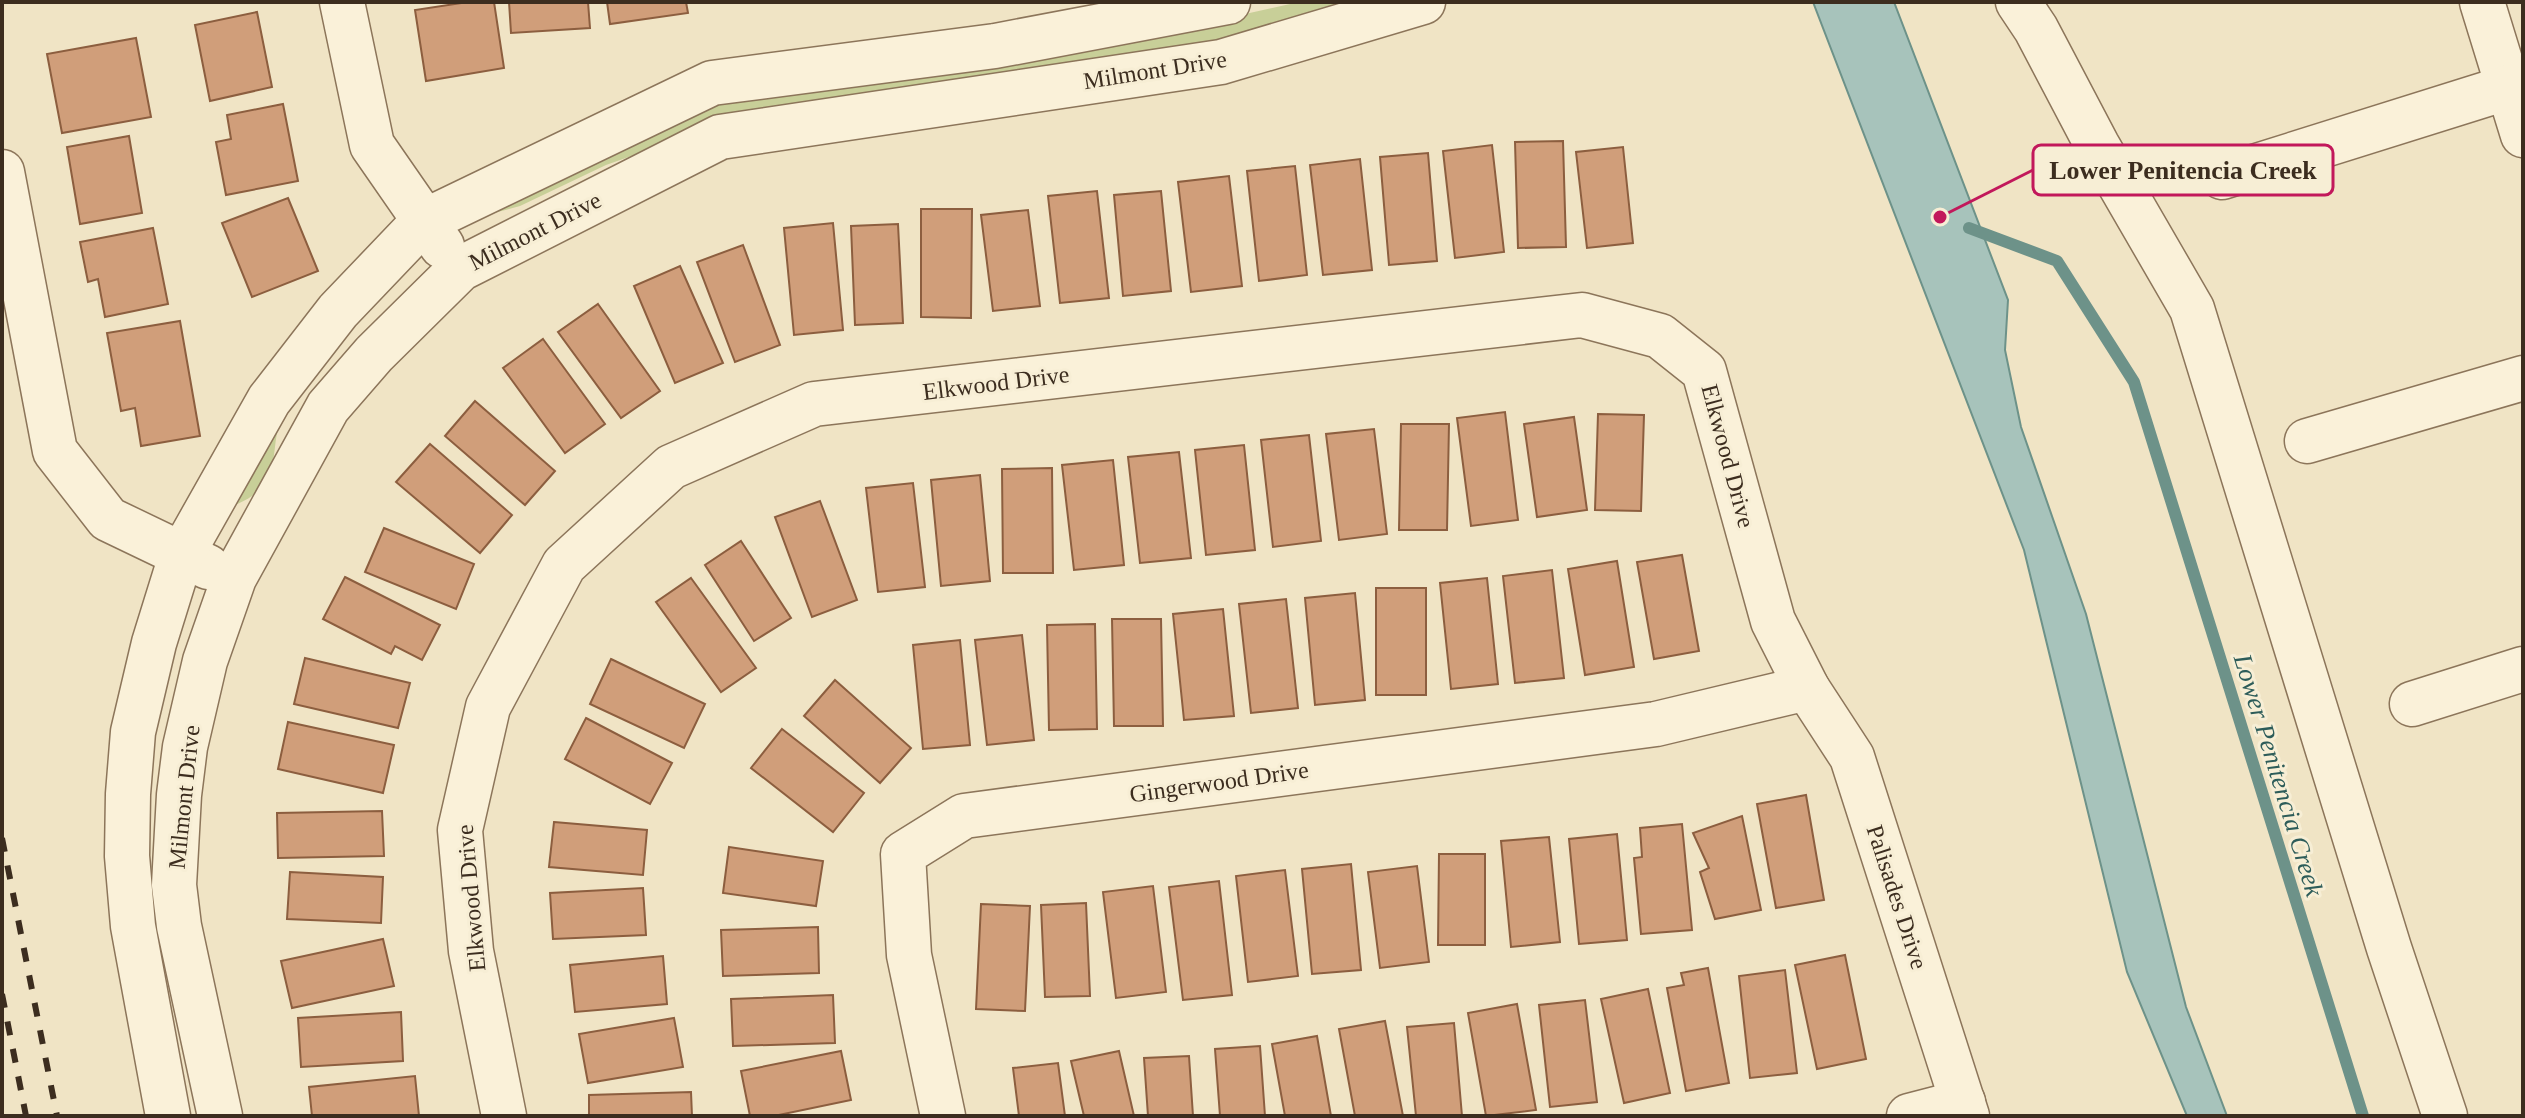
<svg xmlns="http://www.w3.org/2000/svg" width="2525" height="1118" font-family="Georgia,serif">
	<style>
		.green { fill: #c8cf98 }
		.water { fill: #a7c3bb; stroke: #6d9289; stroke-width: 2 }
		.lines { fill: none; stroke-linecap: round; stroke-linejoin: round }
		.stream { stroke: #6d9289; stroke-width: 12 }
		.building { fill: #d09e7a; stroke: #8c5e3f; stroke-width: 2 }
		.minor-casing { stroke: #8c755a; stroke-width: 47 }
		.minor { stroke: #faf1d9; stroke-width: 44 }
		.rail { stroke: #3c2d1f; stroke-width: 6; stroke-dasharray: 14 14; stroke-linecap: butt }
		.labels { text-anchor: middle; stroke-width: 6; stroke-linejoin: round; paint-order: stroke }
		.street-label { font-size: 24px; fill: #3c2d1f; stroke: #f7eed5 }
		.water-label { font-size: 26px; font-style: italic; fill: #2d5c59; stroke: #f7eed5 }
		.leader { fill: none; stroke: #c2185b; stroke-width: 3 }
		.callout-dot { fill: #c2185b; stroke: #f7eed5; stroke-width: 3 }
		.callout { fill: #f7eed5; stroke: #c2185b; stroke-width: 3 }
		.callout-label { font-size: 26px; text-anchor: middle; font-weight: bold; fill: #3c2d1f }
	</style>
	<rect width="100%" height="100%" fill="#f0e4c5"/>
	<!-- green -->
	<g class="green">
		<path d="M1299,2H1377L1254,34L671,142L606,165L520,206L483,216L731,98L1205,23Z"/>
		<path d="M384,284L389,285L390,289C351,328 310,368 283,416C271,437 279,466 263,486C252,499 236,505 220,510C221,496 231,483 238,470C275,403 326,335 384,284Z"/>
	</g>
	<!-- water -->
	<path class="water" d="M1813,2H1894L2008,300L2005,350L2021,427L2086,614L2186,1007L2227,1116H2187L2127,972L2024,550Z"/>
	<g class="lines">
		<!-- stream -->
		<path class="stream" d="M1969,228L2057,261L2134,382L2363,1116"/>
	</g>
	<!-- building -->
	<g class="building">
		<path d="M468,2H494L504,68L426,81L415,10Z"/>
		<path d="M509,2H588L590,28L511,33Z"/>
		<path d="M607,2H686L688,13L610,24Z"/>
		<path d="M257,12L272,87L210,101L195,25Z"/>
		<path d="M136,38L151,117L62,133L47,54Z"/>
		<path d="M283,104L298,181L226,195L216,142L231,139L227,115Z"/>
		<path d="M129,136L142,213L80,224L67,147Z"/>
		<path d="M1563,141L1566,247L1518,248L1515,142Z"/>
		<path d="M1492,145L1504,252L1455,258L1443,151Z"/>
		<path d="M1623,147L1633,243L1587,248L1576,152Z"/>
		<path d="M1428,153L1437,261L1389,265L1380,157Z"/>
		<path d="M1360,159L1372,270L1323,275L1310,165Z"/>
		<path d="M1295,166L1307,275L1259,281L1247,171Z"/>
		<path d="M1229,176L1242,286L1191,292L1178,182Z"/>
		<path d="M1097,191L1109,298L1060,303L1048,196Z"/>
		<path d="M1161,191L1171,291L1123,296L1114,195Z"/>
		<path d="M288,198L318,271L252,297L222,223Z"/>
		<path d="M921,209H972L971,318L921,317Z"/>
		<path d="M1028,210L1040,306L993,311L981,215Z"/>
		<path d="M833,223L843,330L794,335L784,228Z"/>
		<path d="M898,224L903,323L855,325L851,226Z"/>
		<path d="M153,228L168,304L105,317L98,279L88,282L80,242Z"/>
		<path d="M743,245L780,345L735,362L697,262Z"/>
		<path d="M680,266L723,363L675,383L634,286Z"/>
		<path d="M598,304L660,391L621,418L558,332Z"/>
		<path d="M180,321L200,436L141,446L135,408L121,411L107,333Z"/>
		<path d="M543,339L605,424L565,453L503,368Z"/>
		<path d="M475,401L555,471L525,505L445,436Z"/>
		<path d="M1505,412L1518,520L1471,526L1457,418Z"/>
		<path d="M1598,414L1644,415L1641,511L1595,510Z"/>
		<path d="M1574,417L1587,510L1537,517L1524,424Z"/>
		<path d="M1401,424H1449L1447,530H1399Z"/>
		<path d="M1374,429L1387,534L1339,540L1326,434Z"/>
		<path d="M1309,435L1321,541L1273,547L1261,440Z"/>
		<path d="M430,444L512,515L480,553L396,482Z"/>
		<path d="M1244,445L1255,550L1206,555L1195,450Z"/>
		<path d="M1179,452L1191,558L1140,563L1128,457Z"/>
		<path d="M1113,460L1124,565L1074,570L1062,465Z"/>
		<path d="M1052,468L1053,573H1003L1002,469Z"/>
		<path d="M980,475L990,581L941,586L931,480Z"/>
		<path d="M913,483L925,587L878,592L866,488Z"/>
		<path d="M820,501L857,600L812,617L775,517Z"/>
		<path d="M384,528L474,564L456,609L365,572Z"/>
		<path d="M741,541L791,618L754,641L705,565Z"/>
		<path d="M1682,555L1699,651L1654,659L1637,562Z"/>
		<path d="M1617,561L1634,667L1585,675L1568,569Z"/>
		<path d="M1552,570L1564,678L1515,683L1503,576Z"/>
		<path d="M345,577L440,625L422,660L395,646L391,654L323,619Z"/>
		<path d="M691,578L756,668L721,692L656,602Z"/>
		<path d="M1487,578L1498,684L1451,689L1440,583Z"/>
		<rect x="1376" y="588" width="50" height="107"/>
		<path d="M1355,593L1365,700L1315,705L1305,598Z"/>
		<path d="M1286,599L1298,708L1251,713L1239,604Z"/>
		<path d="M1223,609L1234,716L1184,720L1173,614Z"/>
		<path d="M1112,619H1161L1163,726H1114Z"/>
		<path d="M1095,624L1097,729L1049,730L1047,625Z"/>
		<path d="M1022,635L1034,740L987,745L975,640Z"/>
		<path d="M960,640L970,745L923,749L913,645Z"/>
		<path d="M305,658L410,683L398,728L294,704Z"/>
		<path d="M611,659L705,704L684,748L590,704Z"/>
		<path d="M835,680L911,748L880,783L804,716Z"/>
		<path d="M586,718L672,763L650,804L565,759Z"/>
		<path d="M288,722L394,745L383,793L278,769Z"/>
		<path d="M782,729L864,793L833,832L751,768Z"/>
		<path d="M1806,795L1824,900L1776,908L1757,804Z"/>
		<path d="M382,811L384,856L278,858L277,813Z"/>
		<path d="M1742,816L1761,910L1715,919L1700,872L1709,868L1693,833Z"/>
		<path d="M554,822L647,830L643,875L549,867Z"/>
		<path d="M1682,824L1692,930L1641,934L1634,858L1642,857L1640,828Z"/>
		<path d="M1617,834L1627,940L1579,944L1569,839Z"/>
		<path d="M1549,837L1560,942L1511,947L1501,841Z"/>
		<path d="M729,847L823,861L816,906L723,893Z"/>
		<path d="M1439,854H1485V945H1438Z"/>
		<path d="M1351,864L1361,970L1312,974L1302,869Z"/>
		<path d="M1417,866L1429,962L1380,968L1368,872Z"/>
		<path d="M1285,870L1298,976L1248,982L1236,876Z"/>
		<path d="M290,872L383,877L381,923L287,919Z"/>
		<path d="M1219,881L1232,995L1183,1000L1169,887Z"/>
		<path d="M1153,886L1166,992L1116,998L1103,892Z"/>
		<path d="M643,888L646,935L553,939L550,893Z"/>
		<path d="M1086,903L1090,996L1045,997L1041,905Z"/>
		<path d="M981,904L1030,906L1025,1011L976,1009Z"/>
		<path d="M818,927L819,973L723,976L721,930Z"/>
		<path d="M383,939L394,986L292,1008L281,961Z"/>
		<path d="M1845,955L1866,1059L1817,1069L1795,965Z"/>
		<path d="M663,956L667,1004L575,1012L570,965Z"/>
		<path d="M1708,968L1729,1083L1686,1091L1667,988L1684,985L1681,973Z"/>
		<path d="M1785,970L1797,1073L1750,1078L1739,976Z"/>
		<path d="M1648,989L1670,1093L1624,1103L1601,999Z"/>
		<path d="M833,995L835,1043L733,1046L731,999Z"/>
		<path d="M1585,1000L1597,1102L1550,1107L1539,1005Z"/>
		<path d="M1517,1004L1536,1110L1486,1116L1468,1013Z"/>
		<path d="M401,1012L403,1061L301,1067L298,1018Z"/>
		<path d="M674,1018L683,1067L588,1083L579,1034Z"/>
		<path d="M1385,1021L1403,1116H1355L1339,1029Z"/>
		<path d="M1454,1023L1462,1116H1416L1407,1027Z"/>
		<path d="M1317,1036L1331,1116H1285L1272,1044Z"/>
		<path d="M1260,1046L1265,1116H1220L1215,1049Z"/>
		<path d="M841,1051L851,1100L774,1116H750L741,1071Z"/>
		<path d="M1119,1051L1134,1116H1084L1071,1061Z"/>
		<path d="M1189,1056L1193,1116H1148L1144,1058Z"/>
		<path d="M1058,1063L1065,1116H1019L1013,1068Z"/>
		<path d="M415,1076L419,1116H312L309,1087Z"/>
		<path d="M691,1092L692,1116H589V1095Z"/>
	</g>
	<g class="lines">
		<!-- minor casing -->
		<g class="minor-casing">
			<g id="minor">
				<path d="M342,2L372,145L442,246"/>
				<path d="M2018,2L2036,29L2097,145L2192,309L2389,948L2445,1116"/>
				<path d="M2482,2L2523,135"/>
				<path d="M2,172L55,451L108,519L208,567"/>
				<path d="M2222,177L2509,87L2523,86"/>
				<path d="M2307,441L2523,378"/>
				<path d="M2412,704L2523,669"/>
				<path d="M168,1116L133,926L127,856L128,794L133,732L154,643L181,556L269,400L338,311L423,222L712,83L995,46L1228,2"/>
				<path d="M220,1116L179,926L174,885L179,795L185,747L205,661L234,578L328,407L374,354L460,269L720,137L1221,62L1423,2"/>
				<path d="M504,1116L471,951L460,830L488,707L564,565L671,467L814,404L1582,315L1660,336L1704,371L1773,621L1807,688L1852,757L1967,1116"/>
				<path d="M943,1116L909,955L903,854L964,816L1656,724L1807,688"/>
				<path d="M1909,1116L1963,1102"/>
			</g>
		</g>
		<!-- minor -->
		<use href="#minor" class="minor"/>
		<!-- rail -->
		<g class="rail">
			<path d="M2,838L57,1116"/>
			<path d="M2,994L26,1116"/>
		</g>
	</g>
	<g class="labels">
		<!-- street labels -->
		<g class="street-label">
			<text transform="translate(1155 70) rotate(-9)" y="8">Milmont Drive</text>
			<text transform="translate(535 231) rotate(-27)" y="8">Milmont Drive</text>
			<text transform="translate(996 383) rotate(-7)" y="8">Elkwood Drive</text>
			<text transform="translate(1728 456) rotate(75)" y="8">Elkwood Drive</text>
			<text transform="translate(1219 782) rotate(-8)" y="8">Gingerwood Drive</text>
			<text transform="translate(184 797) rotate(-84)" y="8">Milmont Drive</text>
			<text transform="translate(1897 897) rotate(72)" y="8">Palisades Drive</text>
			<text transform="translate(471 898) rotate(-95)" y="8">Elkwood Drive</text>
		</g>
		<!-- water labels -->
		<g class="water-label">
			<text transform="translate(2279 775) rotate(73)" y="9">Lower Penitencia Creek</text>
		</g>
	</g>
	<!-- callouts -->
	<path class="leader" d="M1940 217L2033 170"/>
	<circle class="callout-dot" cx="1940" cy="217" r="8"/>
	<rect class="callout" x="2033" y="145" width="300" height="50" rx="8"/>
	<g class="callout-label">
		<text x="2183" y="179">Lower Penitencia Creek</text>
	</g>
	<!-- border -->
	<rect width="2525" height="1118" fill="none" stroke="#3c2d1f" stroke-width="8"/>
</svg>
